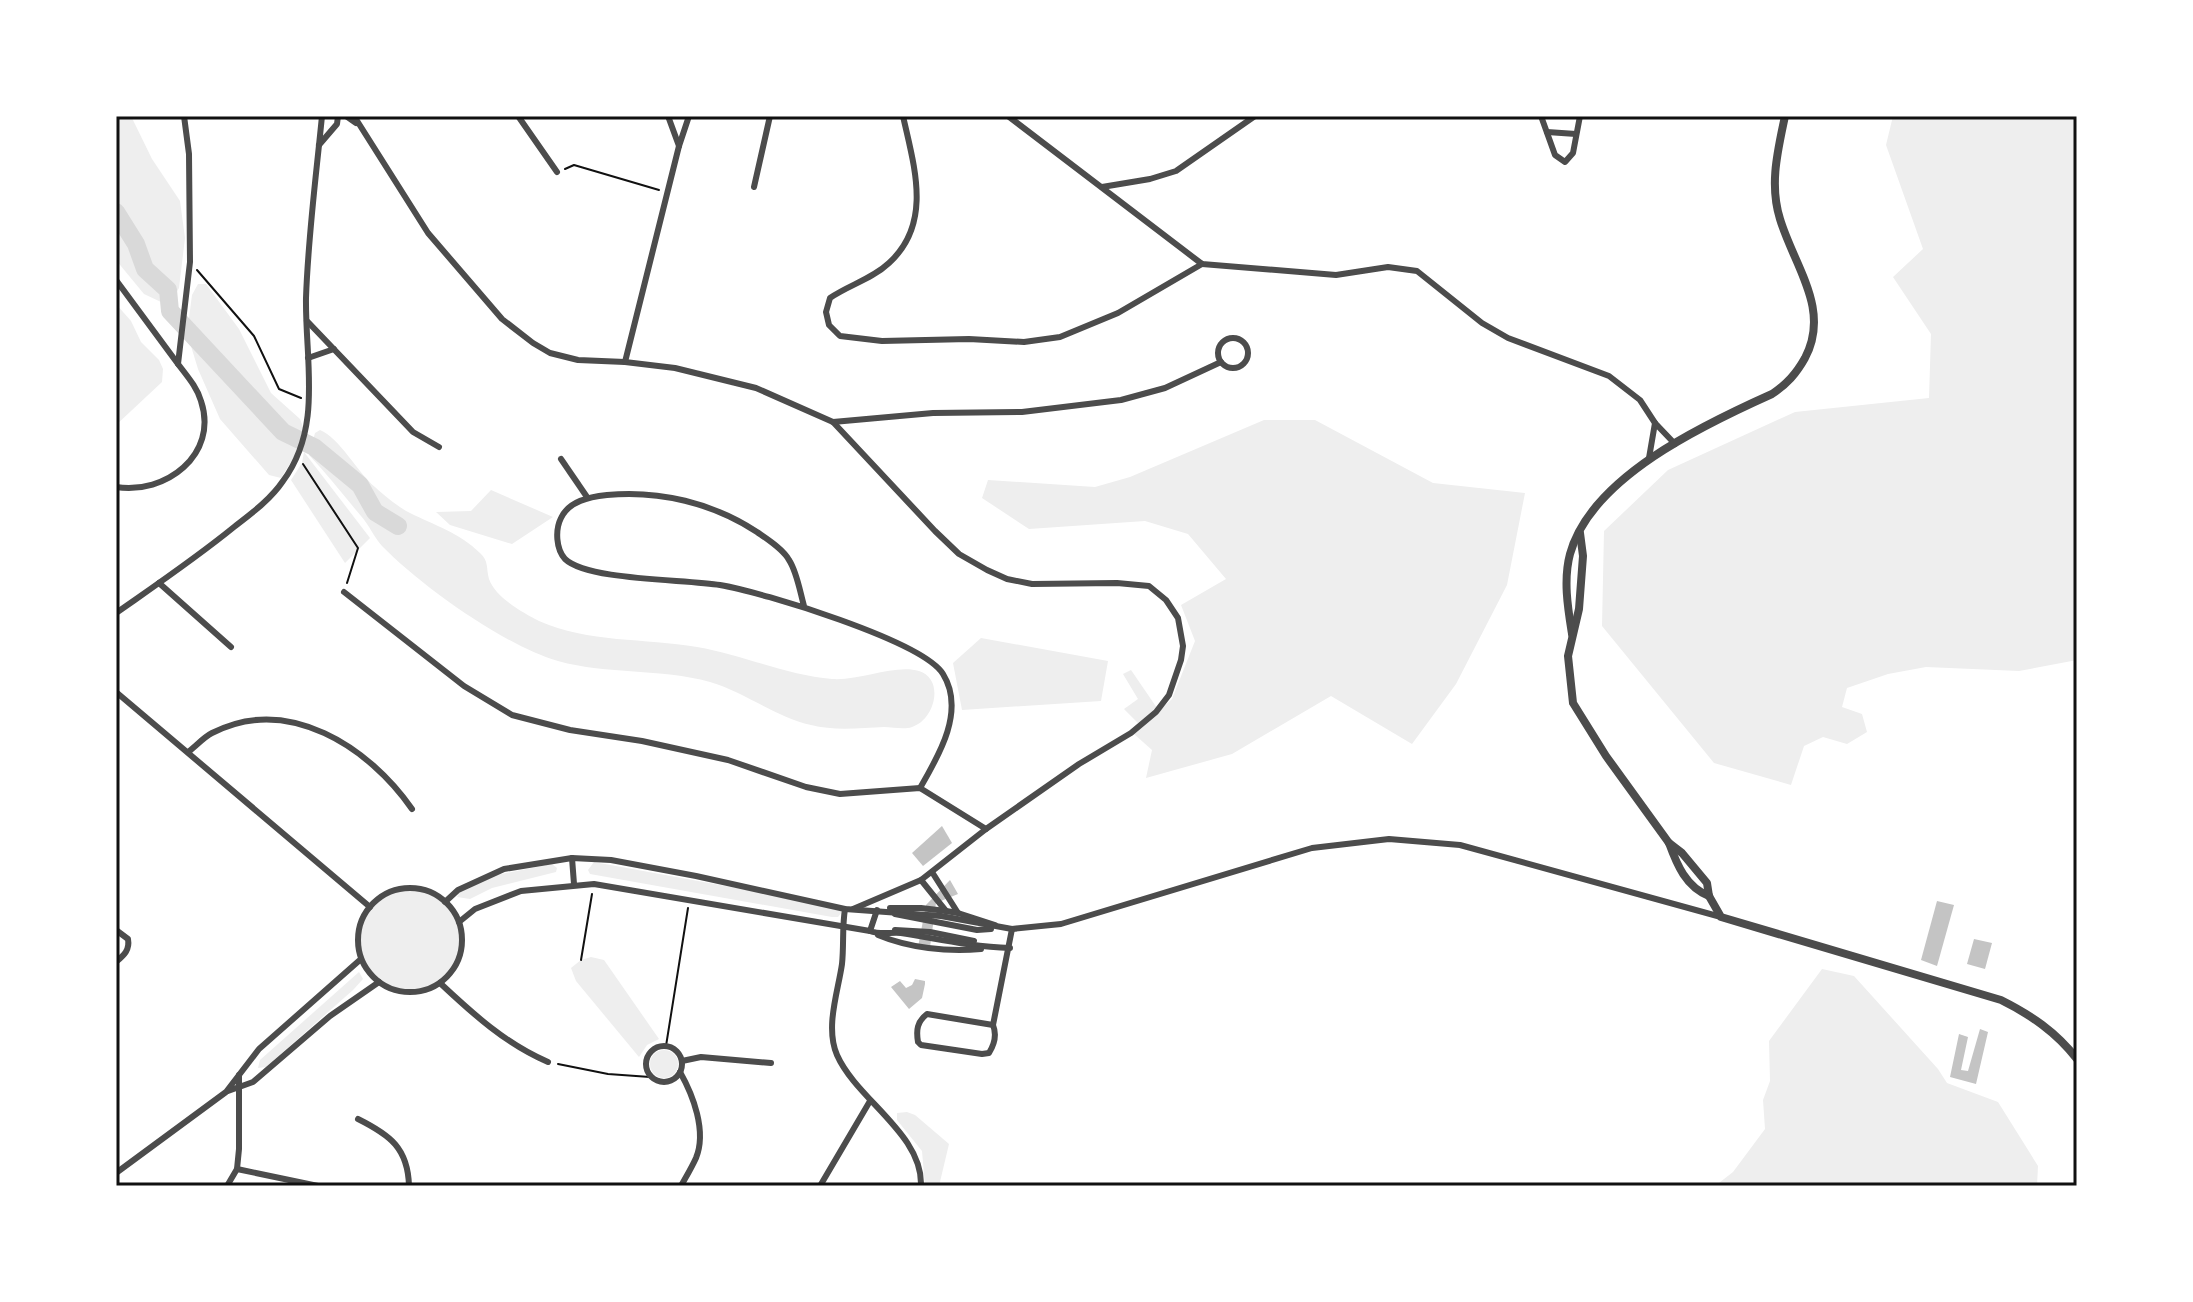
<svg xmlns="http://www.w3.org/2000/svg" width="2193" height="1302" font-family="'Playfair Display',serif">
	<style>
		.green { fill: #eee }
		.lines { fill: none; stroke-linecap: round; stroke-linejoin: round }
		.river { stroke: #d9d9d9; stroke-width: 18 }
		.building { fill: #c4c4c4 }
		.path { stroke: #111; stroke-width: 2 }
		.minor { stroke: #4c4c4c; stroke-width: 6 }
		.tertiary { stroke: #4c4c4c; stroke-width: 8 }
		.neatline { fill: none; stroke: #111; stroke-width: 3 }
	</style>
	<rect width="100%" height="100%" fill="#fff"/>
	<g class="green">
		<path d="M116,116H131L152,159L180,201L185,238L179,288L173,298L161,302L144,294L116,260Z"/>
		<path d="M1893,116H2077V660L2019,671L1926,667L1888,674L1847,688L1842,707L1862,714L1867,732L1847,744L1823,737L1804,746L1791,785L1714,763L1602,626L1604,531L1668,470L1795,412L1929,398L1931,334L1893,277L1923,249L1886,145Z"/>
		<path d="M198,284H206L239,329L271,393L300,419L303,427L294,457L281,478L269,475L220,419L198,369L187,333L192,295Z"/>
		<path d="M116,304L131,321L141,342L159,360L163,369L162,382L116,425Z"/>
		<path d="M1264,420H1315L1433,483L1525,493L1507,585L1456,684L1412,744L1331,696L1232,754L1146,778L1152,750L1134,734L1172,699L1195,641L1181,605L1226,579L1188,534L1145,521L1029,529L982,498L988,480L1095,487L1130,477Z"/>
		<path d="M320,430C339,437 358,473 375,487C385,496 398,507 410,513C434,525 460,533 480,553C489,561 486,568 489,579C495,597 523,613 539,621C588,643 645,638 697,647C743,655 786,675 832,679C860,681 895,664 919,671C945,679 935,720 912,727C904,730 893,727 884,727C861,728 833,731 811,725C775,717 745,692 710,682C660,668 608,675 558,661C505,646 421,586 382,546C374,537 369,525 361,516C344,496 327,474 309,455L315,433Z"/>
		<path d="M304,452L370,538L345,563L291,480L302,463Z"/>
		<path d="M491,490L553,517L512,544L450,525L436,512L471,511Z"/>
		<path d="M981,638L1108,661L1101,701L962,710L953,663Z"/>
		<path d="M1131,670L1157,708L1138,723L1124,709L1138,699L1123,674Z"/>
		<path d="M594,862L835,906L842,912L838,917H832L590,874L588,870Z"/>
		<path d="M552,864L557,868L556,872L492,888L470,899L457,897L460,891L496,875Z"/>
		<path d="M408,889L429,892L445,902L447,900C453,911 460,922 461,934C472,1016 335,1005 361,924C368,903 387,892 408,889Z"/>
		<path d="M591,957L604,960L659,1039L647,1045L639,1057L576,981L571,968L581,960Z"/>
		<path d="M1822,969L1854,976L1938,1069L1947,1083L1998,1102L2038,1166L2037,1186H1715L1733,1172L1765,1129L1763,1100L1770,1081L1769,1041Z"/>
		<path d="M359,972L363,979L353,990L266,1067L258,1068L260,1060Z"/>
		<circle cx="664" cy="1064" r="14"/>
		<path d="M907,1112L915,1115L949,1144L939,1186H925L922,1151L897,1120V1113Z"/>
	</g>
	<g class="lines">
		<path class="river" d="M116,212L136,244L145,269L168,290L170,311L283,432L314,447L360,485L375,512L398,526"/>
	</g>
	<g class="building">
		<path d="M942,826L952,843L923,866L912,853Z"/>
		<path d="M950,880L958,894L936,903L930,947H918L926,905Z"/>
		<path d="M1937,901L1954,905L1937,966L1921,960Z"/>
		<path d="M1974,939L1992,943L1985,969L1967,964Z"/>
		<path d="M915,979L925,981V984L922,998L909,1009L891,987L900,981L906,988L912,985Z"/>
		<path d="M1980,1029L1988,1032L1976,1084L1950,1077L1959,1034L1968,1037L1961,1070L1968,1071Z"/>
	</g>
	<g class="lines">
		<g class="path">
			<path d="M565,169L574,165L659,190"/>
			<path d="M197,270L254,336L279,389L301,398"/>
			<path d="M303,464L358,548L347,583"/>
			<path d="M581,960L592,894"/>
			<path d="M666,1046L688,908"/>
			<path d="M558,1064L608,1074L650,1077"/>
		</g>
		<g class="minor">
			<path d="M346,116L356,123"/>
			<path d="M354,116L428,233L502,319L533,343L550,353L578,360L625,362L675,368L756,388L833,422L935,531L959,554L987,570L1007,579L1032,584L1117,583L1149,586L1166,600L1178,618L1183,646L1181,660L1169,695L1156,712L1131,733L1079,764L986,829L921,880L853,909"/>
			<path d="M518,116L557,172"/>
			<path d="M668,116L679,146"/>
			<path d="M903,116C914,166 933,223 889,263C872,279 849,285 830,298L826,312L829,325L840,336L882,341L969,339L1024,342L1060,337L1118,313L1202,264"/>
			<path d="M1008,116L1202,264L1336,275L1388,267L1417,271L1482,323L1508,338L1609,376L1640,400L1655,423L1649,458"/>
			<path d="M1541,116L1555,155L1565,162L1573,153L1580,116"/>
			<path d="M1547,132L1576,134"/>
			<path d="M319,145L337,124L338,116"/>
			<path d="M754,187L770,116"/>
			<path d="M1102,187L1150,179L1176,171L1255,116"/>
			<path d="M116,280L178,364"/>
			<path d="M307,321L413,432L439,447"/>
			<circle cx="1233" cy="353" r="15"/>
			<path d="M308,358L334,349"/>
			<path d="M625,362L679,146L689,116"/>
			<path d="M833,422L933,413L1022,412L1121,400L1165,388L1221,362"/>
			<path d="M1655,423L1675,444"/>
			<path d="M561,459L587,497"/>
			<path d="M116,487C165,495 219,455 201,401C197,387 187,376 178,364L190,262L189,154L184,116"/>
			<path d="M159,583L231,647"/>
			<path d="M344,592L464,686L512,715L570,730L642,741L728,760L806,787L840,794L920,788L986,829"/>
			<path d="M804,606C800,592 797,572 789,560C783,549 767,539 757,532C713,503 659,490 607,495C589,497 569,501 561,518C555,530 556,549 565,559C588,581 687,579 720,585C762,592 923,641 943,674C966,711 938,757 920,788"/>
			<path d="M116,613C156,585 196,558 234,527C252,513 270,500 283,481C323,427 305,361 306,298C308,237 316,177 322,116"/>
			<path d="M116,692L370,907"/>
			<path d="M188,752C196,746 204,737 212,733C288,694 369,747 412,809"/>
			<path d="M572,858L574,884"/>
			<path d="M932,872L958,913L995,925"/>
			<path d="M921,880L946,911L958,913"/>
			<circle cx="410" cy="940" r="52"/>
			<path d="M445,902L458,890L504,869L572,858L611,860L696,876L845,909L941,916L1012,929L1061,924L1312,848L1389,839L1460,845L1721,917"/>
			<path d="M890,908H921L946,911"/>
			<path d="M845,909C842,927 844,945 842,964C838,992 825,1027 837,1055C857,1100 923,1134 921,1186"/>
			<path d="M877,910L870,931C880,935 891,932 901,933C938,939 973,947 1010,948"/>
			<path d="M895,914L977,930L991,929"/>
			<path d="M459,922L475,909L521,891L594,884L870,931"/>
			<path d="M116,930L128,939C130,950 124,955 116,962"/>
			<path d="M895,930L930,932L974,941"/>
			<path d="M878,935C909,948 947,952 981,949"/>
			<path d="M440,983C473,1014 506,1044 548,1062"/>
			<path d="M927,1014L993,1025C997,1035 994,1045 989,1053L982,1054L921,1045L918,1042C916,1030 917,1022 927,1014Z"/>
			<path d="M993,1025L1012,929"/>
			<circle cx="664" cy="1064" r="18"/>
			<path d="M682,1061L701,1057L771,1063"/>
			<path d="M680,1072C693,1095 707,1131 696,1158C692,1167 686,1177 681,1186"/>
			<path d="M228,1091L253,1082L330,1016L379,982"/>
			<path d="M358,1119C390,1135 408,1148 409,1186"/>
			<path d="M237,1169L318,1186"/>
			<path d="M116,1173L226,1092L259,1049L361,959"/>
			<path d="M227,1186L237,1169L239,1149V1075"/>
			<path d="M820,1186L870,1101"/>
		</g>
		<g class="tertiary">
			<path d="M1580,533L1583,556L1579,609L1568,656L1573,703L1606,756L1669,843C1677,865 1686,887 1709,896"/>
			<path d="M1572,634C1568,609 1563,580 1570,554C1591,477 1705,424 1772,394C1787,384 1796,374 1805,358C1831,309 1794,266 1780,219C1769,184 1778,150 1785,116"/>
			<path d="M1669,843L1682,853L1707,883L1709,896L1721,917L2001,1000C2031,1015 2056,1032 2077,1059"/>
		</g>
	</g>
	<rect width="2193" height="1302" fill="none" stroke="#ffffff" stroke-width="236"/>
	<rect x="118" y="118" width="1957" height="1066" class="neatline"/>
</svg>
